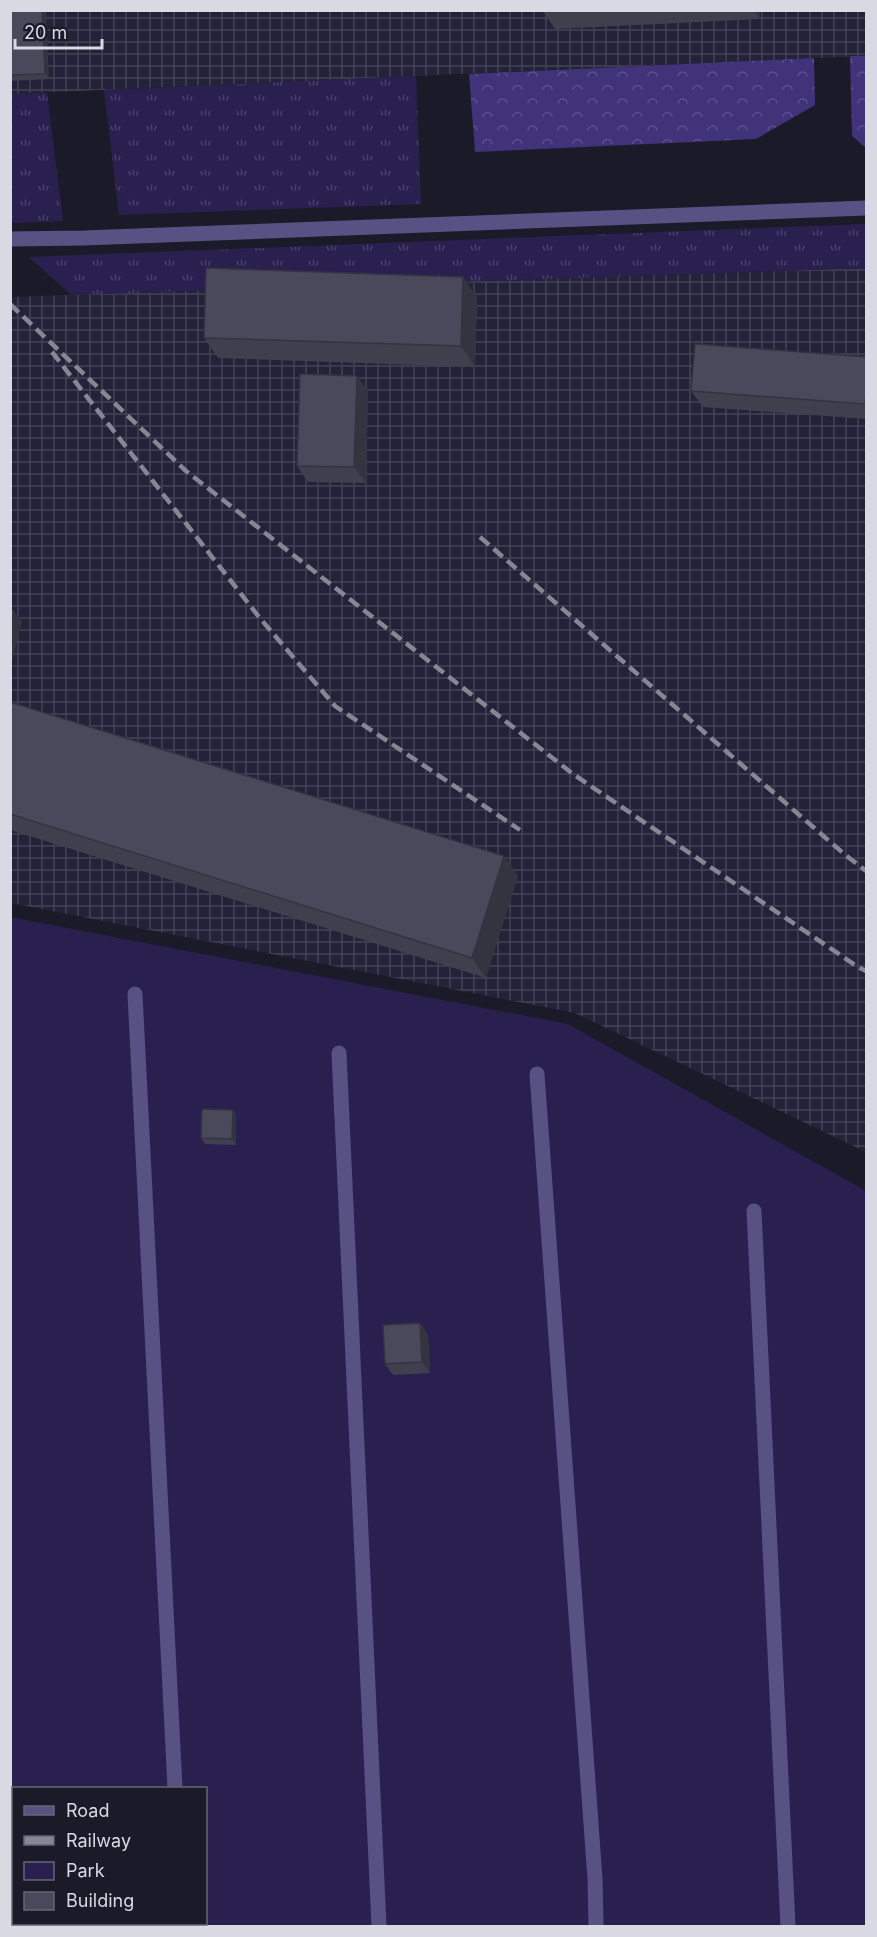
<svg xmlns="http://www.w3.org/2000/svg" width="877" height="1937" font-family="Inter,sans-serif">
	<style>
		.industrial { fill: url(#industrial-grid) }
		.grass { fill: url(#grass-tufts) }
		.forest { fill: url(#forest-crowns) }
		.green { fill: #292050; fill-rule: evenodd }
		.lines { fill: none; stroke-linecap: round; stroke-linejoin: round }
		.minor { stroke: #575283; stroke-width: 15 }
		.rail { stroke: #878693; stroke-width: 4.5; stroke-dasharray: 12 6; stroke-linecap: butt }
		.wall { fill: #403f4e }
		.shaded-wall { fill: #343340 }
		.building { fill: #4a495b; stroke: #343340; stroke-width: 1.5 }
	</style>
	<defs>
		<pattern id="industrial-grid" width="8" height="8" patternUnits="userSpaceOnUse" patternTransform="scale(1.5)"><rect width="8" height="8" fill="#242238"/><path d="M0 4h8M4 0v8" fill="none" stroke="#434255"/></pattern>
		<pattern id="grass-tufts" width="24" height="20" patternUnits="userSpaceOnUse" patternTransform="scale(1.5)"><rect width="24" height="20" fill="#292050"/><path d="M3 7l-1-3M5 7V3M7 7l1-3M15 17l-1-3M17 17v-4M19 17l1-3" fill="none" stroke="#474069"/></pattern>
		<pattern id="forest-crowns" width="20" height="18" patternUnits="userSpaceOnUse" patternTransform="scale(1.5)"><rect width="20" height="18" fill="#40337a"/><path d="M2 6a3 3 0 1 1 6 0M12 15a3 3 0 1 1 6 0" fill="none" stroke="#5b508d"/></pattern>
	</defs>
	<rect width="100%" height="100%" fill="#1b1a29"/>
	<g class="industrial">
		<path d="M10,11H866V56L11,94Z"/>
		<path d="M866,268V1152L575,1013L11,903L10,297Z"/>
	</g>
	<g class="grass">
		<path d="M416,76L421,204L119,215L104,90Z"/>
		<path d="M47,93L63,221L14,223L10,219L11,94Z"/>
		<path d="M866,224V268L71,295L29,257Z"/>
	</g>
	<g class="forest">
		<path d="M850,56H866V148L852,136Z"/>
		<path d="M814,58L815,105L756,139L475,152L469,74Z"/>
	</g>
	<path class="green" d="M10,917L568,1024L866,1191V1926H11ZM14,1788H206V1924H14Z"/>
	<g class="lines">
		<g class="minor">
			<path d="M10,239L84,238L866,208"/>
			<path d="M135,994L175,1788"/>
			<path d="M339,1053L379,1926"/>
			<path d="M537,1074L595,1879L596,1926"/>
			<path d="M754,1211L788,1926"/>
			<path d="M10,1873L14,1875"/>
			<path d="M74,1924L78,1926"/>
			<path d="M182,1924V1926"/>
		</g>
		<g class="rail">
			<path d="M10,304L186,471L573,774L858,967L866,971"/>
			<path d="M52,352L259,617L335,706L520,830"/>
			<path d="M480,537L843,853L866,871"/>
		</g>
	</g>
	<g class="wall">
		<path d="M10,10L49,79L10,81Z"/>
		<path d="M542,10H760V19L555,29Z"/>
		<path d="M477,297L475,367L218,358L204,338Z"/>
		<path d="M867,357V419L703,407L691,391Z"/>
		<path d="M368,391L366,483L308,482L297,466Z"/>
		<path d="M10,702L518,876L486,978L10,830Z"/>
		<path d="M233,1110L236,1116V1145L205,1144L201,1138Z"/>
		<path d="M420,1323L428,1335L430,1373L393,1375L385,1364Z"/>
	</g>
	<g class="shaded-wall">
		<path d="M42,10H46L49,79L45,74Z"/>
		<path d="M754,10H760V19Z"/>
		<path d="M463,277L477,297L475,367L461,346Z"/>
		<path d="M357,376L368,391L366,483L354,467Z"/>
		<path d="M14,611L22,622L12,661L10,659V626Z"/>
		<path d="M504,856L518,876L486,978L472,958Z"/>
		<path d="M233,1110L236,1116V1145L232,1139Z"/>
		<path d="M420,1323L428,1335L430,1373L422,1362Z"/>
	</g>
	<g class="building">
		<path d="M10,10H42L45,74L10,75Z"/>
		<path d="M206,268L463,277L461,346L204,338Z"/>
		<path d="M695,344L867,357V382L865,404L691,391Z"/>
		<path d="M300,374L357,376L354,467L297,466Z"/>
		<path d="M10,610L14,611L10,626Z"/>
		<path d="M10,702L504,856L472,958L10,814Z"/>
		<path d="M202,1109L233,1110L232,1139L201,1138Z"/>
		<path d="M420,1323L422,1362L385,1364L383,1325Z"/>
	</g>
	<rect width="877" height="1937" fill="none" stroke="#d9d9e4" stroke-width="24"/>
	<rect x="12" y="1787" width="195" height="138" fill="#1b1a29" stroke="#676674" stroke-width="1.5"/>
	<rect x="24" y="1806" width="30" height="9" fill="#575283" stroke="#676674" stroke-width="1.5"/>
	<text x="66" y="1817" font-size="18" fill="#d9d9e4">Road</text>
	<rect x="24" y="1836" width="30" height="9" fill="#878693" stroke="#676674" stroke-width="1.5"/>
	<text x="66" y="1847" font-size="18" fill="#d9d9e4">Railway</text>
	<rect x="24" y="1862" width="30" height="18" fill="#292050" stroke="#676674" stroke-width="1.5"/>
	<text x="66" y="1877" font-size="18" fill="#d9d9e4">Park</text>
	<rect x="24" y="1892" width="30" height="18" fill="#4a495b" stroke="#676674" stroke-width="1.5"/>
	<text x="66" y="1907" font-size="18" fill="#d9d9e4">Building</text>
	<path d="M15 39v9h87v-9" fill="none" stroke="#d9d9e4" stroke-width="3"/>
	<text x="24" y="39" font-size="18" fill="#d9d9e4" stroke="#1b1a29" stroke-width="4.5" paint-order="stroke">20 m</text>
</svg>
